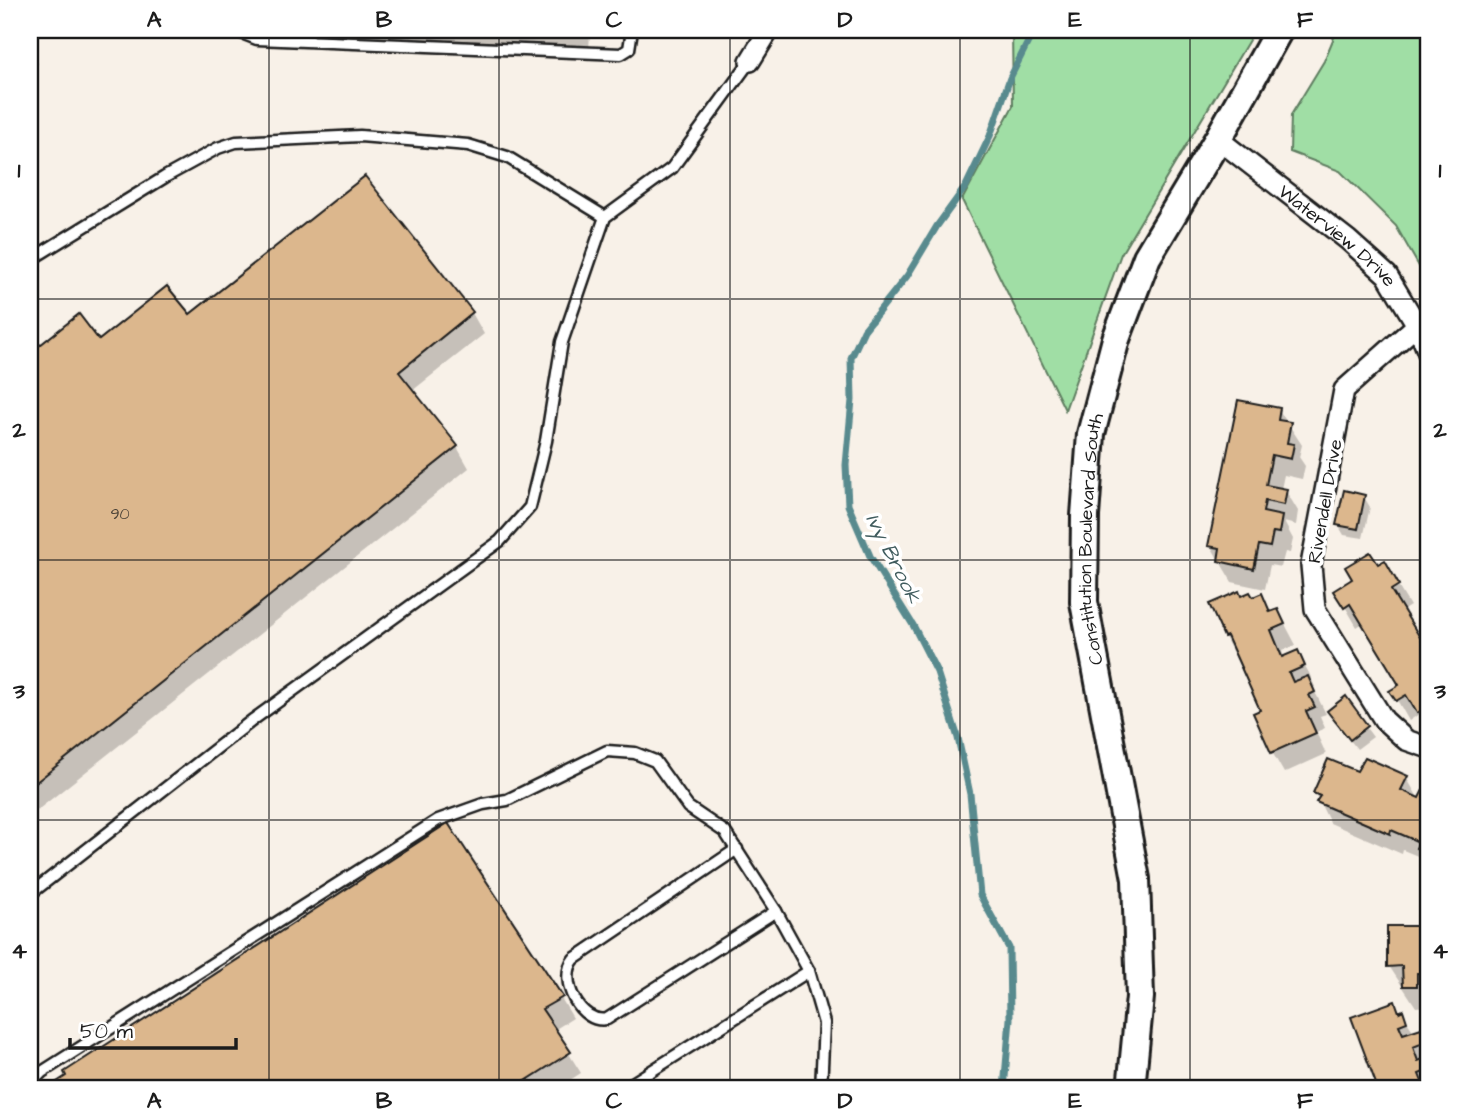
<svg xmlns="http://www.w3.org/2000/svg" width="1459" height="1119" font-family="'Architects Daughter',sans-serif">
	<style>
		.green { fill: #a0dea5; stroke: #5e7d60; stroke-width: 2 }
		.shadow { fill: #0003 }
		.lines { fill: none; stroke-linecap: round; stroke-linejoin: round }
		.stream { stroke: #598a8e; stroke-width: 7 }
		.building { fill: #dcb78d; stroke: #1c1c1c; stroke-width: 2 }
		.service-casing { stroke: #1c1c1c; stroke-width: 15 }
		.minor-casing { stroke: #1c1c1c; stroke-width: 24 }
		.secondary-casing { stroke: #1c1c1c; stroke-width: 32 }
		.service { stroke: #fff; stroke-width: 10 }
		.minor { stroke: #fff; stroke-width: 19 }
		.secondary { stroke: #fff; stroke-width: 26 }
		.grid { fill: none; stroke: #1c1c1c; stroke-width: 2; stroke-opacity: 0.55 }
		.labels { text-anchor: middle; stroke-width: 7; stroke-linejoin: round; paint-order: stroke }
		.number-label { font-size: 16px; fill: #4c4338 }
		.street-label { font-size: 19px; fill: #1c1c1c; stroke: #fff }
		.water-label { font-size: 21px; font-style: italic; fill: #405c5e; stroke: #fff }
		.neatline { fill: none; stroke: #1c1c1c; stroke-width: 2.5 }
		.grid-label { font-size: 23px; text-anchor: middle; font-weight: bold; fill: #1c1c1c }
	</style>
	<rect width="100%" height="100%" fill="#f8f1e8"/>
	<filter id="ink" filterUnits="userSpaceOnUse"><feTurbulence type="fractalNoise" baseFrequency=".0143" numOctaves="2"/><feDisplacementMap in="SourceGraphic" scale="14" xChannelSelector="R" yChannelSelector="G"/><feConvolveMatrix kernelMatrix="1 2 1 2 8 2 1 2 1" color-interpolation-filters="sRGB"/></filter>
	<g filter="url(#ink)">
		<g class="green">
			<path d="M1012,30H1255L1121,254L1065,410L962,200L1013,106Z"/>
			<path d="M1337,30H1429V284L1396,226L1340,171L1290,152L1291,115L1324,61Z"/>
		</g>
		<g class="shadow">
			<path d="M31,30H50L48,35Z"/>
			<path d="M339,30H590L589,52L349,47Z"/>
			<path d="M30,52L38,63L31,80L30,79Z"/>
			<path d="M364,178L472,313L484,334L412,391L457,447L469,468L30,816V355L79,316L99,342L189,317Z"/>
			<path d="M1279,410L1302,445L1299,457L1305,466L1302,479L1284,475L1281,489L1286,491L1298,511L1296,525L1284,522L1293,539L1290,553L1285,552L1281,567L1270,565L1265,589L1232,582L1210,545Z"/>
			<path d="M1364,497L1370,507L1363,538L1344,535L1338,525Z"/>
			<path d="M1384,563L1410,606L1402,611L1429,655V731L1419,714L1409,721L1392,691L1401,685L1363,623L1357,627L1336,591Z"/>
			<path d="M1261,596L1272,613L1278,611L1296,645L1282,651L1284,658L1297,652L1309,673L1315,687L1313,688L1326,714L1320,716L1325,728L1316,732L1326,754L1284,773L1272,752L1262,711L1225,637L1241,598L1252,599Z"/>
			<path d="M1345,699L1373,737L1357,749L1335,721Z"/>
			<path d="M1358,774L1406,777L1420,801L1426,786L1429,787V867L1425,859L1403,850L1402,854L1330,823L1315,793Z"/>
			<path d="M1429,927L1428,1006L1416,1007L1389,966V928Z"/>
			<path d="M561,998L573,1018L554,1030L581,1073L556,1089H49L68,1076Z"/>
			<path d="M1394,1003L1414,1032L1420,1030L1429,1046V1089H1379L1353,1018Z"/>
		</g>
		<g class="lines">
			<path class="stream" d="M1004,1089L1010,1019L1009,948L980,895L970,794L958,738L937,672L913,625L870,556L848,505L846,465L852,400L851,358L864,330L907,276L937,226L966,186L990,136L1010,78L1034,30"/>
		</g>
		<g class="building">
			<path d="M365,176L473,312L399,372L458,446L30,787V353L79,314L99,340L167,286L190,314Z"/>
			<path d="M1238,400L1280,408L1278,420L1291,422L1287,443L1294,444L1291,459L1272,455L1266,485L1287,489L1284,505L1265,501L1263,512L1282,516L1279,533L1273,532L1270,547L1259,545L1254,569L1218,561L1220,548L1208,546Z"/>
			<path d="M1344,490L1365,495L1358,529L1336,525Z"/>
			<path d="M1370,552L1378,564L1385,560L1399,585L1391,590L1429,652V706L1417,713L1406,695L1396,701L1389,691L1399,685L1350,604L1344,608L1333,591L1352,579L1345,567Z"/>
			<path d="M1239,591L1241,596L1250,592L1253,597L1262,593L1270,612L1278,609L1285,624L1271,630L1282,657L1298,650L1305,666L1289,673L1293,682L1308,676L1315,692L1309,695L1315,707L1306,711L1316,733L1271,753L1253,713L1260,710L1227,636L1224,637L1209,604Z"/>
			<path d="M1346,696L1368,726L1350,740L1327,711Z"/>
			<path d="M1365,757L1408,776L1401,790L1419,798L1426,784L1429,785V854L1416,848L1419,842L1391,830L1390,834L1316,802L1320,796L1313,793L1328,759L1357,771Z"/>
			<path d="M448,823L563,997L542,1009L571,1052L513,1089H46L66,1076L64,1072Z"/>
			<path d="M1387,926H1429V973H1417V986H1403L1402,966L1387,967Z"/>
			<path d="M1395,1001L1399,1012L1403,1010L1407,1022L1399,1025L1403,1034L1421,1028L1426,1042L1413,1047L1418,1061L1429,1057V1070L1419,1074L1425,1089H1378L1351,1017Z"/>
		</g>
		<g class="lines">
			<defs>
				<g id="service">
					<path d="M234,30L257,39L621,54L629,49L632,30"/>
					<path d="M30,260L165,177L218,148L236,142L360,136L468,145L507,157L605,217"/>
					<path d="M737,849L574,959C557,980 581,1025 607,1019L776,911"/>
					<path d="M30,894L254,719L500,541L530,507L546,441L562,342L605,217L672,168L750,61"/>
					<path d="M30,1084L42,1072L438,820L483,804L507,800L607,751L635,753L655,761L688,807L725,832L776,911L809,971L824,1023L821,1089"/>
					<path d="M623,1089L809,971"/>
				</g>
				<g id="minor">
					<path d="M750,61L769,30"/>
					<path id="s1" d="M1218,139L1348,240L1387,275L1417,325L1429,355"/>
					<path d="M1417,325L1344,390L1311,565L1315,609L1384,720L1406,740L1429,748"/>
				</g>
				<g id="secondary">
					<path id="s2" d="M1131,1089L1140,997L1136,879L1084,602L1085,516L1091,434L1116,339L1147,257L1218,139L1279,30"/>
				</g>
			</defs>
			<use href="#service" class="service-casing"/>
			<use href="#minor" class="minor-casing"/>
			<use href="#secondary" class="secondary-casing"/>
			<use href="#service" class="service"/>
			<use href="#minor" class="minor"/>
			<use href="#secondary" class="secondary"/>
		</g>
	</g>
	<path class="grid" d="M269,30V1089M499,30V1089M730,30V1089M960,30V1089M1190,30V1089M30,299H1429M30,560H1429M30,820H1429"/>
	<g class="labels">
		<g class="number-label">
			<text x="120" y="519">90</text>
		</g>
		<g class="street-label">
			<text dy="7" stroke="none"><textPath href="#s1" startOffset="154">Waterview Drive</textPath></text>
			<text transform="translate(1324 501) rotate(-80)" y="7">Rivendell Drive</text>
			<text dy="7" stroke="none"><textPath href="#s2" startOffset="555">Constitution Boulevard South</textPath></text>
		</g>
		<g class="water-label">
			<text transform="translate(894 558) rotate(63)" y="7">Ivy Brook</text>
		</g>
	</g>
	<rect width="1459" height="1119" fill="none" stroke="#fff" stroke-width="77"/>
	<path d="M70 1038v10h166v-10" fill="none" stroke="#1c1c1c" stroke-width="3.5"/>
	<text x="80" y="1038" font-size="21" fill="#1c1c1c" stroke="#ffffff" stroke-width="5" paint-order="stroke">50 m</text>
	<rect x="38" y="38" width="1382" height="1042" class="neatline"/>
	<g class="grid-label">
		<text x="154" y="27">A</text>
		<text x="384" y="27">B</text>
		<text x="614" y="27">C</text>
		<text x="845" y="27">D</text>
		<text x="1075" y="27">E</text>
		<text x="1305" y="27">F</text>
		<text x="19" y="177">1</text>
		<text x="1440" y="177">1</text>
		<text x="19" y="437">2</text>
		<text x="1440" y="437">2</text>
		<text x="19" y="698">3</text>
		<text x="1440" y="698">3</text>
		<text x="19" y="958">4</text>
		<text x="1440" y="958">4</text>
		<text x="154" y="1108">A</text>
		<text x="384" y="1108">B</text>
		<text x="614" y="1108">C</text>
		<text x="845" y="1108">D</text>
		<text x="1075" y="1108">E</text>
		<text x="1305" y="1108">F</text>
	</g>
</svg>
